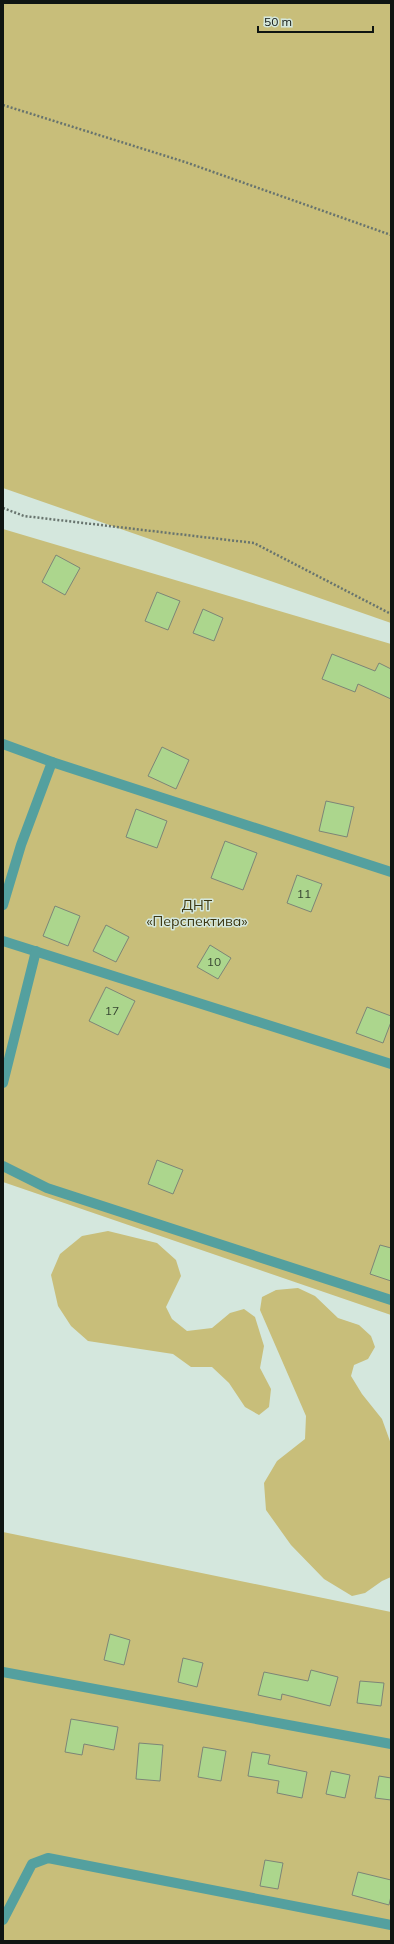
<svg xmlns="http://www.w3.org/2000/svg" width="394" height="1944" font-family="Mulish,sans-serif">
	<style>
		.green { fill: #c8be7a }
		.building { fill: #acd68d; stroke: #7d8577 }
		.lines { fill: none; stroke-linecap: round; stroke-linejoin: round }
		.path { stroke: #68746e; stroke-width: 2.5; stroke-dasharray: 2 2; stroke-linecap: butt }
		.minor { stroke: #54a09f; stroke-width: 10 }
		.labels { text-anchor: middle; stroke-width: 3; stroke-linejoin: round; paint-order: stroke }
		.number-label { font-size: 12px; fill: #364531 }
		.park-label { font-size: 14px; fill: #3b3611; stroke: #d4e7dd }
	</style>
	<rect width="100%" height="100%" fill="#d4e7dd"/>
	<g class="green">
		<path d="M3,3H391V623L3,488Z"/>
		<path d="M3,529L391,644V1315L3,1182Z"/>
		<path d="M108,1231L157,1243L176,1260L181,1276L166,1307L172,1319L187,1331L212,1328L230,1313L244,1309L255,1317L264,1346L260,1368L271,1389L269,1407L259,1415L245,1407L229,1383L212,1367H191L173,1354L88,1341L71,1326L58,1306L51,1275L60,1254L82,1236Z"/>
		<path d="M298,1288L315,1296L338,1318L359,1325L371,1336L375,1347L368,1359L354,1365L351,1376L362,1394L382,1419L391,1444V1577L382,1581L365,1593L352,1596L324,1579L291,1545L266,1510L264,1483L277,1461L305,1439L306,1416L260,1310L262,1297L276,1290Z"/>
		<path d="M3,1532L391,1612V1941H3Z"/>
	</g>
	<g class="building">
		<path d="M56,555L80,568L65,595L42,582Z"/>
		<path d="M157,592L180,601L168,630L145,621Z"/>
		<path d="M203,609L223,618L214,641L193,633Z"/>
		<path d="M332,654L375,671L379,663L391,669V699L358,684L355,692L322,679Z"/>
		<path d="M162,747L189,760L176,789L148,776Z"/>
		<path d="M326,801L354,807L347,837L319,831Z"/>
		<path d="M136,809L167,821L157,848L126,837Z"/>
		<path d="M225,841L257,853L243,890L211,878Z"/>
		<path d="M297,875L322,884L311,912L287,903Z"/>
		<path d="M55,906L80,916L68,946L43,936Z"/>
		<path d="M106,925L129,937L116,962L93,951Z"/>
		<path d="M210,945L231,958L218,979L197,967Z"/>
		<path d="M106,987L135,1001L118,1035L89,1021Z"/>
		<path d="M367,1007L391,1016V1022L383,1043L356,1033Z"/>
		<path d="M157,1160L183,1170L173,1194L148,1184Z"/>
		<path d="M380,1245L391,1248V1281L370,1274Z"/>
		<path d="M110,1634L130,1640L124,1665L104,1660Z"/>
		<path d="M183,1658L203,1663L197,1687L178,1682Z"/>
		<path d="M311,1670L338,1677L330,1706L282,1694L281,1700L258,1695L264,1672L308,1681Z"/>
		<path d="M360,1681L384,1683L381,1706L357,1703Z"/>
		<path d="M71,1719L118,1727L114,1750L84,1744L82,1755L65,1752Z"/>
		<path d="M139,1743L163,1745L160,1781L136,1779Z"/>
		<path d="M203,1747L226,1751L221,1781L198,1777Z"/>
		<path d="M252,1752L270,1755L268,1764L307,1772L302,1798L277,1793L279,1781L248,1776Z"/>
		<path d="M331,1771L350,1775L345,1798L326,1794Z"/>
		<path d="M379,1776L391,1778V1800L375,1798Z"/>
		<path d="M265,1860L283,1863L278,1889L260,1886Z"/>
		<path d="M358,1872L391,1880V1896L389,1905L352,1895Z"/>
	</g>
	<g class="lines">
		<g class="path">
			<path d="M3,105L185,162L391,235"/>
			<path d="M3,508L24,516L254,543L391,614"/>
		</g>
		<g class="minor">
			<path d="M3,744L52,762L391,872"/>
			<path d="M3,905L21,845L52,762"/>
			<path d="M3,941L391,1064"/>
			<path d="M3,1083L36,951"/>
			<path d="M3,1166L47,1188L391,1300"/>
			<path d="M3,1672L391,1744"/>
			<path d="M3,1920L32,1864L48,1858L391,1925"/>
		</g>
	</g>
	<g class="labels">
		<g class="number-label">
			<text x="304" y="898">11</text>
			<text x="214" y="966">10</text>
			<text x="112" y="1015">17</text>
		</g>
		<g class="park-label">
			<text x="197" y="910">ДНТ<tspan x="197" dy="16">«Перспектива»</tspan></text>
		</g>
	</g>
	<rect width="394" height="1944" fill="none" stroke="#0f1512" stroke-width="8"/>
	<path d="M258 26v6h115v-6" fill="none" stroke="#0f1512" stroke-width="2"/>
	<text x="264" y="26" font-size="12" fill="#0f1512" stroke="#d4e7dd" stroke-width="3" paint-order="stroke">50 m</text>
</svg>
